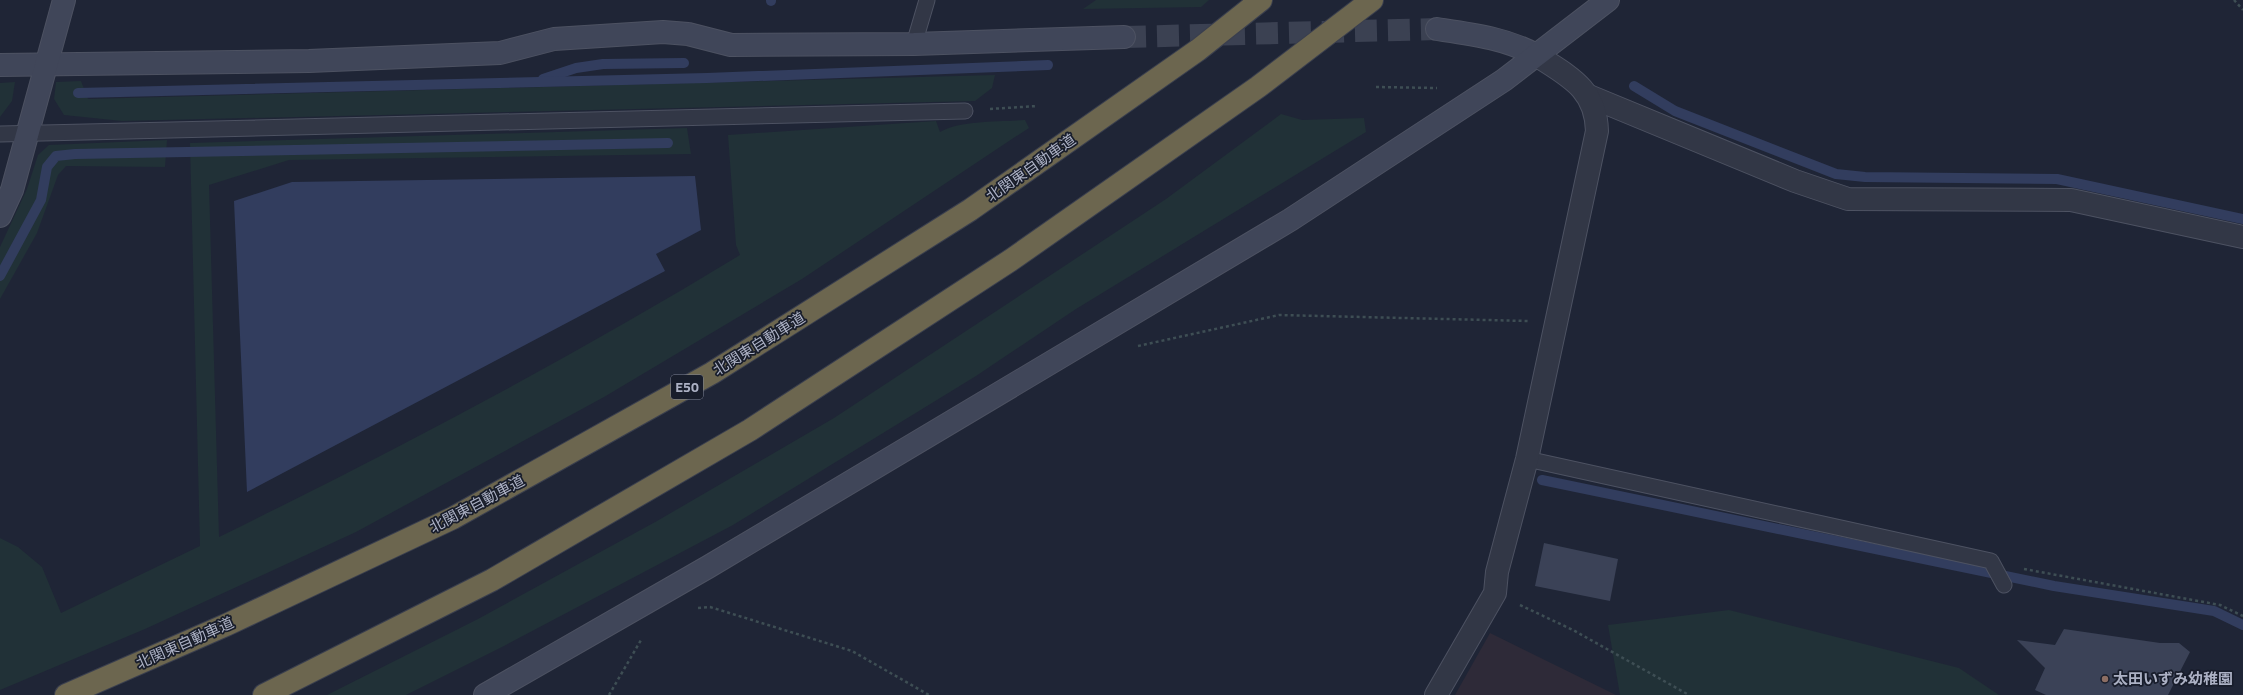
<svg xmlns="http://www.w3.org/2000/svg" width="2243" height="695" font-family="'Titillium Web','Noto Sans JP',sans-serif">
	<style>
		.medical { fill: #2e2a38 }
		.green { fill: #213137 }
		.water { fill: #323d5e }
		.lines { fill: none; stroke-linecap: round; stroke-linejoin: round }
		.stream { stroke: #323d5e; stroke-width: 10 }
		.building { fill: #3b4257 }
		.secondary-tunnel { stroke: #3b4152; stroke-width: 22; stroke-dasharray: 22 11; stroke-linecap: butt }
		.lane-casing { stroke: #4d5262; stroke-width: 17 }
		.street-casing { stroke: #4d5262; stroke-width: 24 }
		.secondary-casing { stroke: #4d5262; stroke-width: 24 }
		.highway-casing { stroke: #3a3f4e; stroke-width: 24 }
		.path { stroke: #3e4e54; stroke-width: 2.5; stroke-dasharray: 3 3; stroke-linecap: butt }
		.lane { stroke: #323746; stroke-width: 15 }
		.street { stroke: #323746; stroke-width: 22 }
		.secondary { stroke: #404659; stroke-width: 22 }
		.highway { stroke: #6c664f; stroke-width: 22 }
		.education-dot { fill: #8d6e63; stroke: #181d2b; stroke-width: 1.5 }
		.labels { text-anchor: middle; stroke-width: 3.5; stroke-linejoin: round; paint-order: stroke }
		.shield { fill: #181d2b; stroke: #808596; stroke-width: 1 }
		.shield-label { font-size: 14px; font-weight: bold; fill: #acb1c4 }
		.street-label { font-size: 15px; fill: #acb1c4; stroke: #181d2b }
		.poi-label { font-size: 15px; font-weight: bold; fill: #acb1c4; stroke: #181d2b; text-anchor: start }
	</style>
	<rect width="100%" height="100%" fill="#1f2536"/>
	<path class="medical" d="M1490,633L1616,695H1455Z"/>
	<g class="green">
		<path d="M1096,0H1209L1201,7L1083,9Z"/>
		<path d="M995,75L992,88L975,101L122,121L64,115L54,99L56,82L81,81L88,99Z"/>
		<path d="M15,82L12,101L0,117V83Z"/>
		<path d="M1281,114L1302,120L1364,118L1366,132L1076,309L976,376L733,525L502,647L406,695H327L478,619L657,521L834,418L1166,199Z"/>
		<path d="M1025,120L1029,128L1012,139L802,279L604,397L356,532L145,629L0,690V538L18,547L42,567L61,613L200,546L190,143L687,128L691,154L289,160L209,185L219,537C396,450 571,358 740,255L736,245L728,135L936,121L940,132C960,120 1000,122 1025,120Z"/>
		<path d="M167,140L165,167L66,166L58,175L37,233L0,299V247L27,189L38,155L49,145Z"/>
		<path d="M1729,610L1959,668L1999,695H1620L1608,625Z"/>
	</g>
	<path class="water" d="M695,176L701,230L656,254L665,271L247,492L234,201L292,182Z"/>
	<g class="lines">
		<g class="stream">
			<path d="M771,1V0"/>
			<path d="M543,79L576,68L603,64L684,63"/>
			<path d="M1634,86L1675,111L1836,174L1865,177L2057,179L2243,219"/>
			<path d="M78,93L707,78L1048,65"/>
			<path d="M0,276L41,200L47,167L56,156L75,154L668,143"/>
			<path d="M1542,480L2054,586L2214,611L2243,625"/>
		</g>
	</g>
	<g class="building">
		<path d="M1544,543L1618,559L1610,601L1535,586Z"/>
		<path d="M2064,629L2160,643H2179L2190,652L2168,695H2046L2035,690L2045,668L2017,640L2055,645Z"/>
	</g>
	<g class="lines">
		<path class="secondary-tunnel" d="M1124,37L1437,29"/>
		<defs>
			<g id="lane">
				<path d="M914,44L927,0"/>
				<path d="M0,134L965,111"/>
				<path d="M1527,459L1991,561L2004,585"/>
			</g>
			<g id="street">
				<path d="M1589,96L1795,181L1848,199L2071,200L2243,237"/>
				<path d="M1436,695L1495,593L1497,572L1527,459L1597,131C1596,88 1568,76 1536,55"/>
			</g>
			<g id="secondary">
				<path d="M1437,29C1471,34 1505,38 1536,55"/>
				<path d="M0,65L309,61L500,53L554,39L663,32L688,34L731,45L914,44L1124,37"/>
				<path d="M0,216L12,190L64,0"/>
				<path d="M485,695L708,567L1290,220L1504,80L1608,0"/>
			</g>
			<g id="highway">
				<path d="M66,695L226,625L453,518L712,373L970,210L1198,50L1261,0"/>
				<path d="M264,695L492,580L750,430L1011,260L1258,87L1372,0"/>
			</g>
		</defs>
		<use href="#lane" class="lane-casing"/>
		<use href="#street" class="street-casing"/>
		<use href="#secondary" class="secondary-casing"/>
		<use href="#highway" class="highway-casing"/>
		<g class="path">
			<path d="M2234,0L2243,10"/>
			<path d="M1376,87L1437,88"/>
			<path d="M990,109L1037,106"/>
			<path d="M1138,346L1279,315L1528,321"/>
			<path d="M2024,569L2220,605L2243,616"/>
			<path d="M1520,605L1573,630L1689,695"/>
			<path d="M698,608L710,607L852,651L929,695"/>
			<path d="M609,695L641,640"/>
		</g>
		<use href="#lane" class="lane"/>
		<use href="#street" class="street"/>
		<use href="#secondary" class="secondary"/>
		<use href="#highway" class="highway"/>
	</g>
	<circle class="education-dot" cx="2105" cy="679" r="4"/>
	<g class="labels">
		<rect class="shield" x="671" y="375" width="32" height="24" rx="3"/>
		<g class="shield-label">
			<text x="687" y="392">E50</text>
		</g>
		<g class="street-label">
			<text transform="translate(1031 168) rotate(-35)" y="5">北関東自動車道</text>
			<text transform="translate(759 344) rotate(-32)" y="5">北関東自動車道</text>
			<text transform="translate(477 504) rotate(-28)" y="5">北関東自動車道</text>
			<text transform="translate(185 643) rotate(-24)" y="5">北関東自動車道</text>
		</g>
		<g class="poi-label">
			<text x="2113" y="684">太田いずみ幼稚園</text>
		</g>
	</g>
</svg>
